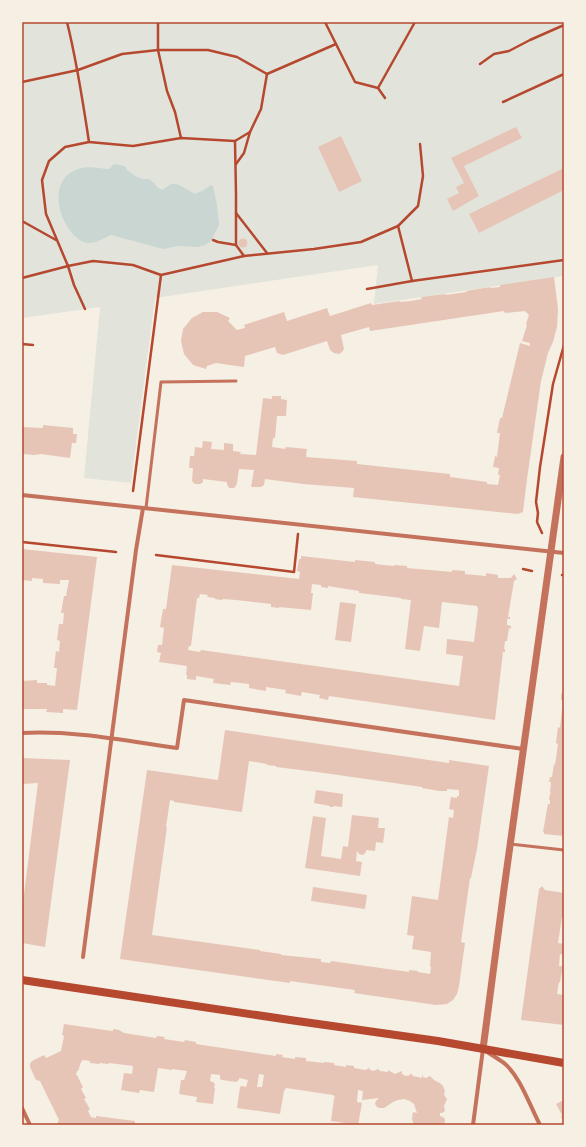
<svg xmlns="http://www.w3.org/2000/svg" width="586" height="1147" font-family="Roboto,sans-serif">
	<style>
		.green { fill: #e2e4dc }
		.water { fill: #c9d6d2 }
		.building { fill: #e6c5b7; fill-rule: evenodd }
		.lines { fill: none; stroke-linecap: round; stroke-linejoin: round }
		.path { stroke: #b5482f; stroke-width: 2.5 }
		.service { stroke: #c5725c; stroke-width: 3 }
		.minor { stroke: #c5725c; stroke-width: 4 }
		.tertiary { stroke: #c5725c; stroke-width: 7 }
		.secondary { stroke: #b5482f; stroke-width: 8 }
		.neatline { fill: none; stroke: #b5482f; stroke-width: 1.5 }
	</style>
	<rect width="100%" height="100%" fill="#f6efe4"/>
	<path class="green" d="M22,22H564V276L374,304L378,265L155,298L131,483L84,478L100,307L22,318Z"/>
	<path class="water" d="M114,164L125,166L127,170L135,176L143,179H149L154,183L157,187L162,190C166,188 168,186 171,184C177,182 190,191 195,194L204,190L211,185L213,186L217,205L219,225L211,241L205,245L198,247L178,246L163,249L111,235C103,238 96,244 88,243C83,243 78,239 75,236C56,217 48,177 81,168C90,166 101,169 109,169Z"/>
	<g class="building">
		<path d="M516,127L522,138L464,166L479,196L453,211L447,199L459,193L456,187L464,183L451,158Z"/>
		<path d="M341,136L362,181L339,192L318,147Z"/>
		<path d="M564,168V190L479,233L469,214Z"/>
		<circle cx="243" cy="243" r="4.5"/>
		<path d="M554,277L558,309L557,327L553,342L548,353L541,381L527,479L523,512L518,514L353,497L354,488L303,484L265,479L264,485L261,487H251L254,470L239,469L237,483L236,486L234,488H229L227,484V482L203,479V482L200,484H195L192,481L193,468H189L190,456H194L195,447L202,448L203,441L212,442L211,449L224,450V443L233,444V451L241,452L240,454L256,455L263,398L272,399V396H281V399L287,400L286,416H277L275,438H273L272,447L285,449L286,447L307,449L306,457L357,461V464L450,474V477L487,482V484L498,485L500,475H498L499,468L493,467L495,456L497,457L500,433H497L500,418H502L520,343L530,346V343L522,341L527,325L526,324L529,315L525,311L505,313L504,311L370,331L369,327L341,335L344,349L342,352L339,354L334,353L330,350L327,341L283,355L277,353L275,347L245,356L244,367L216,363L207,366L206,369L193,365L184,354L181,341L183,329L192,318L203,312H217L230,318L228,321L237,330L245,328L244,325L284,312L287,321L327,308L330,316L371,303L372,305L400,301V302L411,301L422,299L421,297L445,294V295L467,292L466,291L490,287V288L500,287V285Z"/>
		<path d="M43,425L73,428V434H77L76,443H72L70,458L41,454L34,455L22,454V427L43,428Z"/>
		<path d="M22,549L97,557L77,710L63,709V713L46,712L47,709H22V681L37,680V683H47V685L55,686L57,668H54L56,651L59,652L60,641L57,640L59,624H63L64,613H61L64,596H66L69,580H60V584L43,583V579L32,578V581L22,580Z"/>
		<path d="M301,556L355,562V560L375,562V564L384,565L394,566V565L407,566V568L452,572V570L465,571V574L486,576V573L498,575V578H511L514,574L517,579L514,581L508,617H510V619H507V625L511,626V629L509,628L507,641H505L504,649H505V652H503L495,720L329,696L328,700L319,698L320,695L302,692L301,696L285,693L286,690L266,687V691L249,688V684L231,682L230,685L222,684L213,683L214,679L196,676V680L187,679V675H186L187,666L159,662L161,653L157,652L158,645H162L164,628L160,627L163,609H166L172,565L299,579L300,572L297,571L299,559H301ZM312,584L321,585V587L328,588V586L359,591V593L401,598V599L411,600L405,649L420,651L424,626L439,628L442,602L477,606L478,609L474,642L447,639L446,654L463,656L459,686L201,650L200,652L188,650L189,646H191L197,598H199L200,594L208,595L207,597L215,598V599L222,600L223,599L236,600L271,604V607L279,608V607L311,610L313,593H311Z"/>
		<path d="M340,602L356,604L351,642L335,640Z"/>
		<path d="M564,693V836L544,834V832H543L548,804H550V800H549L550,794L551,793L550,792L551,782H549L550,777H552L554,764L555,765L558,744L556,743L558,727L560,728L563,701L561,699V694Z"/>
		<path d="M225,730L449,763V760L489,766L477,849L471,878H470L461,942L465,943L459,986L457,994L453,1000L447,1004L436,1005L354,993L355,990L290,981V983L120,959L147,770L218,780ZM249,761L267,764V765L276,766V767L317,772L422,787V788L439,791H447V789L459,790V796H457V798L451,797L449,809L454,810L453,818L449,817L438,900L412,896L407,935L414,936L412,949L431,952L430,966L431,967L430,974L418,972V971L409,970V972L331,961L330,963L321,962V959L281,955V954L260,951V950L152,935L167,827H166L170,800L174,801V802L242,812Z"/>
		<path d="M22,758L70,760L45,947L22,943V910L38,783L22,784Z"/>
		<path d="M316,790L343,794L342,807L334,806L333,807H330V806L314,803Z"/>
		<path d="M352,815L379,818L378,828H385L383,843L376,842L375,851L366,850V852L363,855L359,854L357,851L356,861L362,862L360,876L305,868L313,816L326,818L321,856L341,859L343,846L348,847Z"/>
		<path d="M542,886L545,890L564,893V918L562,917L558,943L564,944V955L560,954L559,966H563L560,982H559L557,994L564,995V1025L521,1020L539,889Z"/>
		<path d="M313,887L367,895L365,909L311,901Z"/>
		<path d="M64,1024L105,1030L113,1031V1029L119,1030L124,1033L156,1038L157,1036L165,1037L164,1039L184,1042L185,1040L196,1042V1044L276,1056V1054L283,1055L282,1057L295,1059V1057L306,1058V1061L324,1063V1062L334,1063V1065L346,1067V1065L354,1066V1068L366,1070L370,1067L369,1069L373,1071L378,1069L380,1071L388,1072V1070L395,1074L402,1071V1074L406,1076L410,1075L411,1073L413,1076L422,1078V1074L423,1077L426,1078L430,1076L434,1080L440,1083L443,1086L445,1091L444,1095L447,1099L444,1106L445,1111L442,1113H440V1116L443,1117L445,1119V1122L442,1125H414L412,1119L413,1112L417,1113L414,1104L410,1101L404,1099L398,1100L393,1102L384,1108H379L377,1107L375,1104L376,1101L379,1098L362,1100L363,1091L358,1090L357,1102L362,1103L358,1125L331,1121L334,1098L335,1097L333,1095L286,1088L284,1091L280,1114L237,1108L240,1087L242,1086L246,1087L248,1080L239,1078V1080L236,1082L222,1080L220,1079V1075L211,1074L210,1081L213,1082L215,1084L214,1088H215L213,1104L196,1102L197,1097L179,1094L181,1080H184L187,1071L172,1069V1070L158,1068L154,1092L140,1090L139,1093L121,1090L124,1073L132,1074L133,1066L109,1063L108,1064L100,1063L99,1064L90,1063V1061L83,1060L81,1062L78,1071H77L76,1075H77L83,1087L81,1089L86,1098L84,1099L90,1109L88,1111L91,1117L96,1118V1116L135,1121V1125H57V1124L59,1120L40,1081L36,1080L30,1067V1064L32,1061L44,1055L46,1058L61,1051L64,1036L62,1035ZM259,1074L264,1075L262,1087H257Z"/>
		<path d="M564,1100V1122L561,1117L562,1115L556,1104Z"/>
	</g>
	<g class="lines">
		<g class="path">
			<path d="M67,22C77,62 83,102 89,142L65,147L49,161L42,180L46,214L68,266L93,261L133,265L161,275L244,256"/>
			<path d="M158,22V50L167,91L175,112L181,138"/>
			<path d="M325,22L355,82L378,88L385,98"/>
			<path d="M480,64L494,54L509,51L530,40L564,25"/>
			<path d="M267,74L336,44"/>
			<path d="M22,82L78,70L122,54L158,50H208L237,57L267,74"/>
			<path d="M378,88L415,22"/>
			<path d="M503,102L564,74"/>
			<path d="M235,141L250,132L261,109L267,74"/>
			<path d="M89,142L133,146L181,138L235,141L236,194V245L244,256L314,249L361,242L398,226L418,206L423,176L420,144"/>
			<path d="M236,164L244,153L250,132"/>
			<path d="M236,213L267,253"/>
			<path d="M22,221L56,240"/>
			<path d="M398,226L412,281"/>
			<path d="M213,240L218,242L236,245"/>
			<path d="M22,278L68,266L74,285L85,309"/>
			<path d="M367,289L412,281L564,260"/>
			<path d="M22,344L33,345"/>
			<path d="M133,491L161,275"/>
			<path d="M542,533L537,522L538,513L536,502L540,467L553,384L564,345"/>
			<path d="M22,542L116,552"/>
			<path d="M156,555L294,572L298,534"/>
			<path d="M523,569L532,571"/>
			<path d="M562,575H564"/>
		</g>
		<g class="service">
			<path d="M146,508L161,382L236,381"/>
			<path d="M510,844L564,850"/>
		</g>
		<g class="minor">
			<path d="M22,495L564,553"/>
			<path d="M22,733C73,730 127,741 177,748L184,700L523,749"/>
			<path d="M83,957L136,550L143,508"/>
			<path d="M22,1108L30,1125"/>
			<path d="M473,1125L483,1049C490,1054 497,1058 504,1063C520,1076 530,1106 540,1125"/>
		</g>
		<path class="tertiary" d="M483,1049L504,889L564,457"/>
		<path class="secondary" d="M22,980L290,1020L438,1041L564,1063"/>
	</g>
	<rect width="586" height="1147" fill="none" stroke="#f6efe4" stroke-width="46"/>
	<rect x="23" y="23" width="540" height="1101" class="neatline"/>
</svg>
